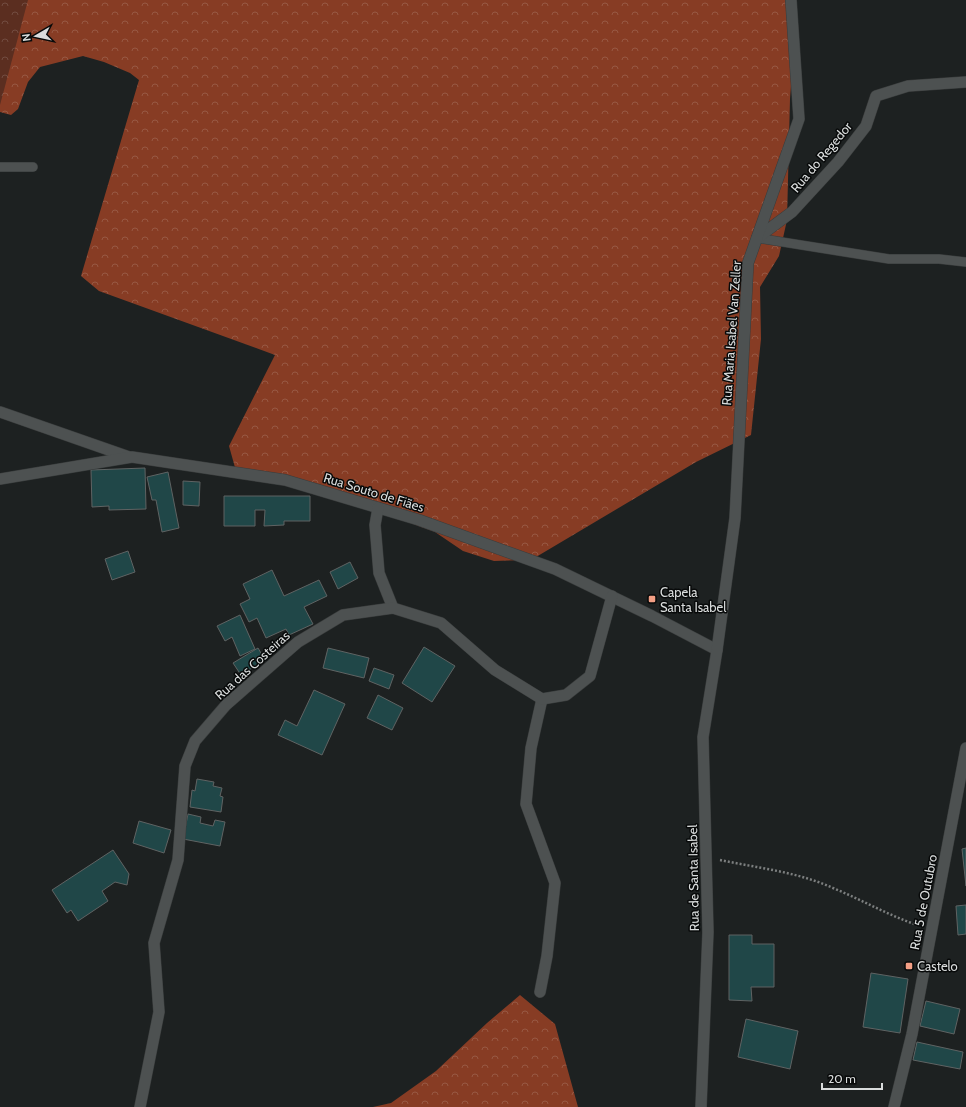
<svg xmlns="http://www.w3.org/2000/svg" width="966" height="1107" font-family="Cabin,sans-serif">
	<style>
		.forest { fill: url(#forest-crowns) }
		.park { fill: url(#park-crowns) }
		.building { fill: #204748; stroke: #5f6363 }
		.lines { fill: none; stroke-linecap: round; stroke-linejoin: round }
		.service-casing { stroke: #393c3c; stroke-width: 10 }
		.minor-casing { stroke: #393c3c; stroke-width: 12 }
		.path { stroke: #7c7f7f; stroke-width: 2.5; stroke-dasharray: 2 2; stroke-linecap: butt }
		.service { stroke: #4d5151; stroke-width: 9 }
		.minor { stroke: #4d5151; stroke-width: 11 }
		.poi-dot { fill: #f39f85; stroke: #080a0a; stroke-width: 1.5 }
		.labels { text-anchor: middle; stroke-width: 3; stroke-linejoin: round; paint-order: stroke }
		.street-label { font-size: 13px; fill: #d9dcdc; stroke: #080a0a }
		.poi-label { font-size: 13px; fill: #d9dcdc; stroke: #080a0a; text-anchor: start }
	</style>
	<defs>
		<pattern id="forest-crowns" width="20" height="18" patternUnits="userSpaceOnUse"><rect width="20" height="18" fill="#873c24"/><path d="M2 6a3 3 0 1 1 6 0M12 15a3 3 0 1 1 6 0" fill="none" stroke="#975843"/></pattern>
		<pattern id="park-crowns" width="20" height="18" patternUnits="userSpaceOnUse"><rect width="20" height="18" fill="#5b2e20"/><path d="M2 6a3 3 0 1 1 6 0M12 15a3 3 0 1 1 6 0" fill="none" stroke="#724c40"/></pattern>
	</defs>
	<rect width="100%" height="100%" fill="#1d2121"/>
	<g class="forest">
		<path d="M0,0H791L795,34L790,99L787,220L779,256L760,287L761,339L751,435L696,462L531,560L494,561L463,551L435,532L358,504L236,471L229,446L275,355L99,291L81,276L139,80L130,73L104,62L83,56L40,67L28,82L18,109L11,115L0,112Z"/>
		<path d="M520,995L555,1024L578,1107H373L391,1103L436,1071L487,1023Z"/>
	</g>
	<path class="park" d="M0,0H28L0,105Z"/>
	<g class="building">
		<path d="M145,468L146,509L109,510V506L92,507L91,470Z"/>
		<path d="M168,472L179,528L162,532L156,500H152L147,477Z"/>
		<path d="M183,481L200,482L199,506L183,505Z"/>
		<path d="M224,496H310V521H284V525L264,526L265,510H255V526H224Z"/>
		<path d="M128,551L135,572L112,580L105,559Z"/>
		<path d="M350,562L358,578L338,589L330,572Z"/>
		<path d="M272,570L284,596L319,580L327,596L304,607L313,624L289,635L286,629L266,638L257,618L249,622L240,604L250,599L243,584Z"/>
		<path d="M240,615L255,649L240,656L232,637L225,641L217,626Z"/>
		<path d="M424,647L455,666L432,702L402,683Z"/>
		<path d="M258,648L265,660L241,675L233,663Z"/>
		<path d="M328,648L369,658L364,678L323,668Z"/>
		<path d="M374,668L394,675L389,689L369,681Z"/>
		<path d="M314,690L345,704L322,755L278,735L285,720L297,726Z"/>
		<path d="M378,695L403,708L392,730L367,718Z"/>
		<path d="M197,779L214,782L213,786L222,788L220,796L223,797L221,812L190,807L192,790L195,791Z"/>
		<path d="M188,814L201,817L200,823L213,826L215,820L225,822L220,846L183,839Z"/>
		<path d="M139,821L171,830L164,853L133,843Z"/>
		<path d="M966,848V886L962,849Z"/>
		<path d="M113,850L129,874L127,885L115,882L102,891L108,901L78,921L71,910L67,913L52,890Z"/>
		<path d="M966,905V934L958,935L956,906Z"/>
		<path d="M729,935H752V944H774V987H751L752,1001L729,1000Z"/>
		<path d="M871,973L908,979L900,1033L863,1027Z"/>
		<path d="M926,1001L960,1009L954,1034L920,1026Z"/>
		<path d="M746,1019L798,1031L790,1069L738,1057Z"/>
		<path d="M917,1042L963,1052L960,1069L913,1060Z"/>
	</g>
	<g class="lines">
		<defs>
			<g id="service">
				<path d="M0,167H33"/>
				<path d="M757,238L889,259H939L966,262"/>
			</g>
			<g id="minor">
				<path d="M757,238L792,212L838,162L866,126L876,96L908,86L966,82"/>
				<path d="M0,412L129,457"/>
				<path d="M0,479L132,457L285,480L419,520L555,569L652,616L717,650"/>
				<path d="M378,508L375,525L379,573L393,608"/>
				<path d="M540,992L547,956L555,883L526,804L531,748L542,699"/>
				<path d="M140,1107L159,1012L154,943L178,860L185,766L195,741L226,705L298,642L343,615L393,608L441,623L495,670L542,699L566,695L590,676L612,596"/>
				<path d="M701,1107L708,932L703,737L717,650L735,518L748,263L799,119L791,0"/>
				<path d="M894,1107L912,1034L966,748"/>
			</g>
		</defs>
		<use href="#service" class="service-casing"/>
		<use href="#minor" class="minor-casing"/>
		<path class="path" d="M720,860C758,868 798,872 833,888C862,900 888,915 917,925"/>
		<use href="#service" class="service"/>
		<use href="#minor" class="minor"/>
	</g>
	<g class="poi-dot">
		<rect x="648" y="595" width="8" height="8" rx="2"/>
		<rect x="905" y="962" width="8" height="8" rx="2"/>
	</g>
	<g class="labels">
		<g class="street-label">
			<text transform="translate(821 157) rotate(-50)" y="5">Rua do Regedor</text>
			<text transform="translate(731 333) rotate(-86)" y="5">Rua Maria Isabel Van Zeller</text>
			<text transform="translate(374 492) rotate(17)" y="5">Rua Souto de Fiães</text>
			<text transform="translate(252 665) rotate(-42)" y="5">Rua das Costeiras</text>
			<text transform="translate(693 878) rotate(-91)" y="5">Rua de Santa Isabel</text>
			<text transform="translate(923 902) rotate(-79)" y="5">Rua 5 de Outubro</text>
		</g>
		<g class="poi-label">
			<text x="660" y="597">Capela<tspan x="660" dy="15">Santa Isabel</tspan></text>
			<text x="917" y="971">Castelo</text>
		</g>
	</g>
	<g transform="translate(36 36) rotate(261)" stroke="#080a0a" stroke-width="3" paint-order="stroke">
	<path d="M0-3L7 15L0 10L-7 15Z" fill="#d9dcdc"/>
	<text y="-6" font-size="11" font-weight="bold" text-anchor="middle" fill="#d9dcdc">N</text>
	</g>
	<path d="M822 1083v6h60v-6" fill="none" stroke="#d9dcdc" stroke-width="2"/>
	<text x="828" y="1083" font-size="12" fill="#d9dcdc" stroke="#080a0a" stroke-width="3" paint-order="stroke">20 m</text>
</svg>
